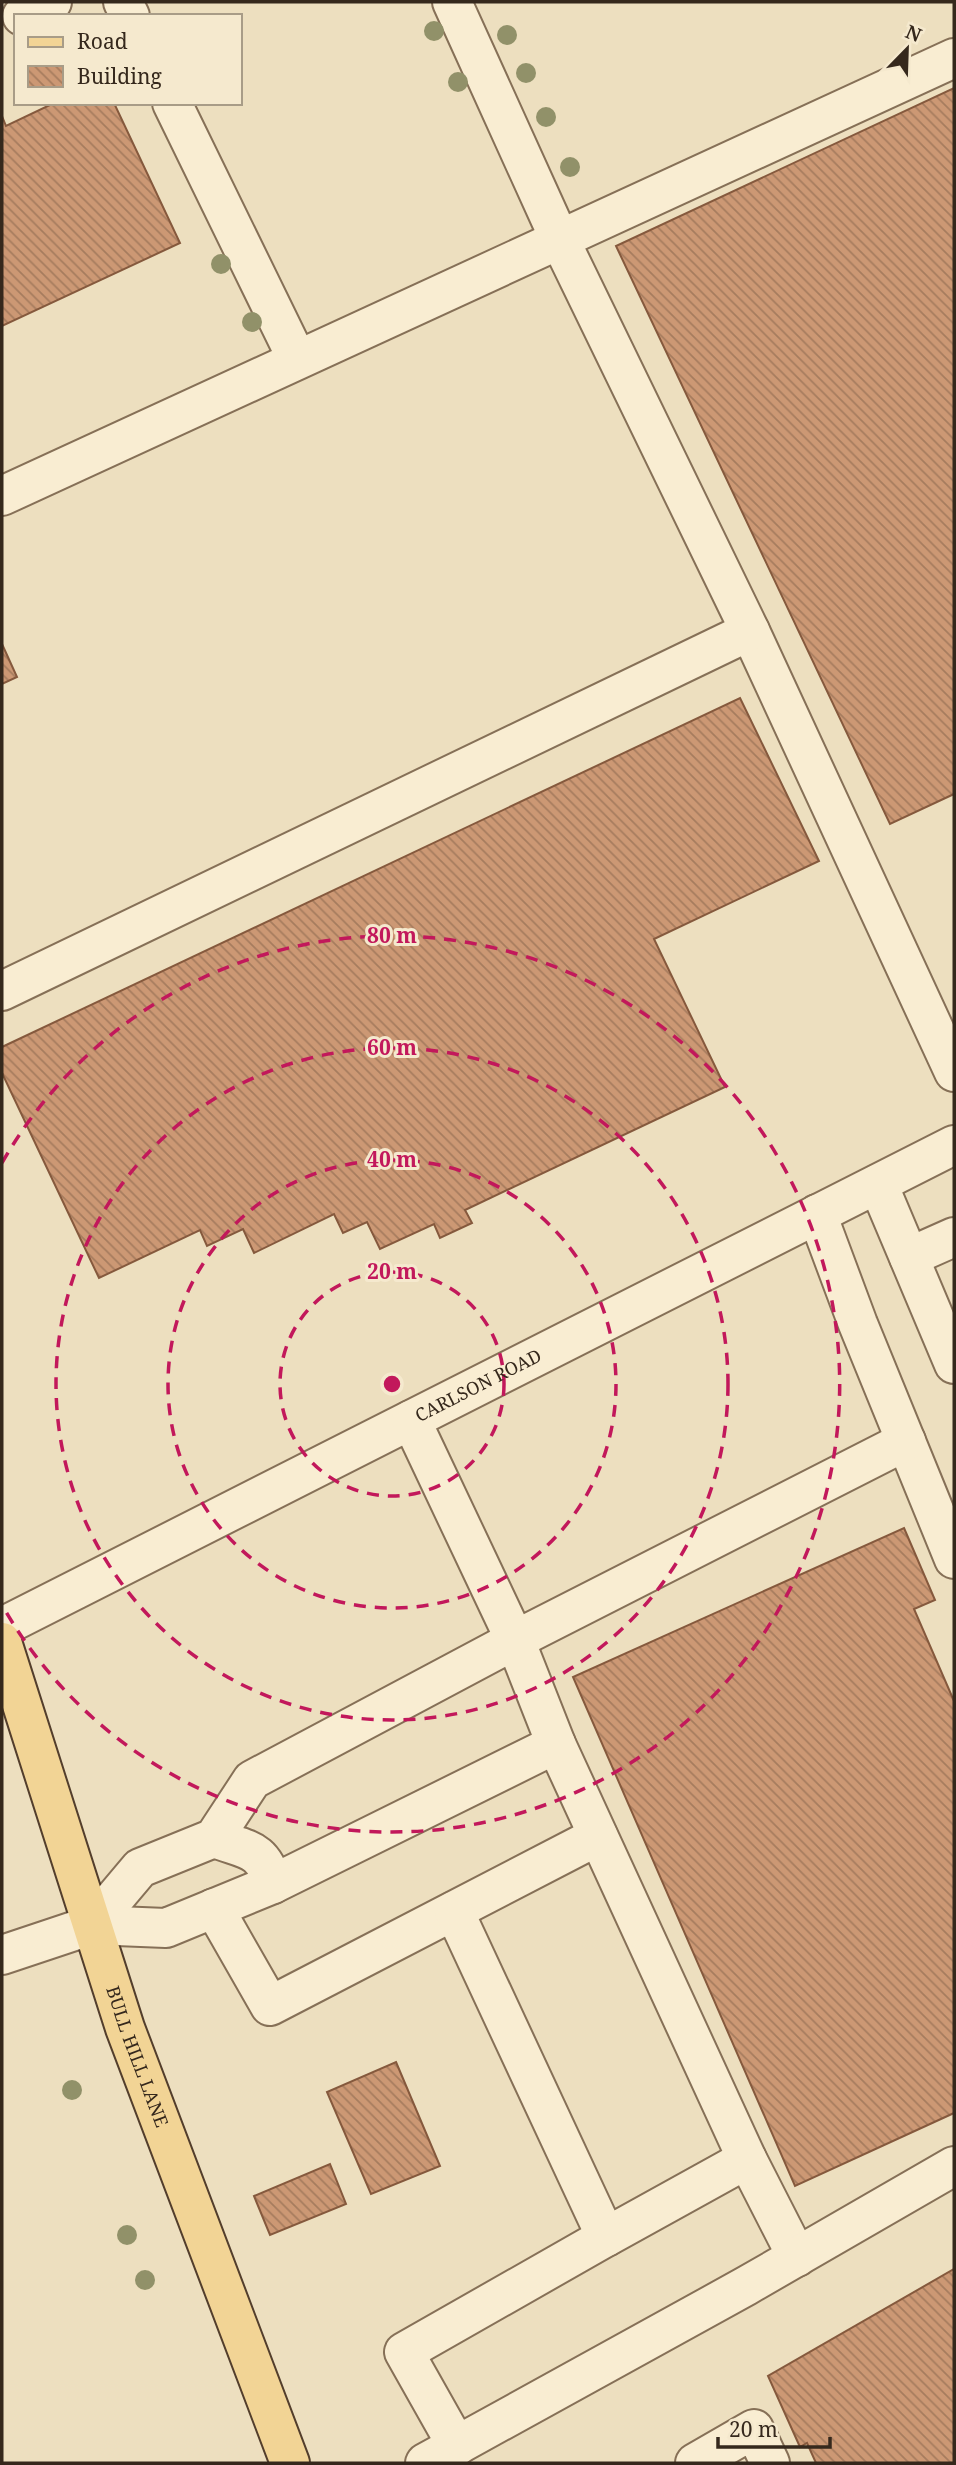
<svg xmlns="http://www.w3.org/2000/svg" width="956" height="2465" font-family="'Noto Serif',serif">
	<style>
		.building { fill: url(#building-back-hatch); stroke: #85593d; stroke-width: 2 }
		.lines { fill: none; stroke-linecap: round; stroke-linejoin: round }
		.minor-casing { stroke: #867057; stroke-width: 42 }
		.major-casing { stroke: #533e2c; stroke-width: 42 }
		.minor { stroke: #f9edd2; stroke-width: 38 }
		.major { stroke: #f2d495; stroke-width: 38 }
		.tree { fill: #919169 }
		.ring { fill: none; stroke: #c2185b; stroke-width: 3.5; stroke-dasharray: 12 9 }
		.labels { text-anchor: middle; stroke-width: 6; stroke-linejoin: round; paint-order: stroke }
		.street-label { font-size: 18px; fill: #35281c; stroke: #f5e9ce }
		.centre { fill: #c2185b; stroke: #f5e9ce; stroke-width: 3.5 }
		.ring-label { font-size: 21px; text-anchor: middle; font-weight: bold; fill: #c2185b; stroke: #f5e9ce; stroke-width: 6; stroke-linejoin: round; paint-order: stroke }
	</style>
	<defs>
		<pattern id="building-back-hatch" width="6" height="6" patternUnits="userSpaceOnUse" patternTransform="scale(1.75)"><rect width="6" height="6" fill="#cc9874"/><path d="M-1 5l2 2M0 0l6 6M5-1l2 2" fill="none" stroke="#a67c5e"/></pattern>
	</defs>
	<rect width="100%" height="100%" fill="#eddfbf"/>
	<g class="building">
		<path d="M954,88V794L890,824L616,246Z"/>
		<path d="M54,103H114L180,243L2,326V116L6,126Z"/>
		<path d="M2,644L17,677L2,684Z"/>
		<path d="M740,698L819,861L654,939L725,1087L465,1210L472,1223L440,1238L434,1224L380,1249L367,1222L343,1233L334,1214L254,1253L243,1229L207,1246L200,1230L99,1278L2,1073V1047Z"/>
		<path d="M904,1528L935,1600L914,1609L954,1701V2113L795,2186L573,1677Z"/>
		<path d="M396,2062L440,2166L371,2194L327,2092Z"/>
		<path d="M330,2164L346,2204L270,2235L254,2196Z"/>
		<path d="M954,2269V2463H816L807,2443L800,2447L768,2376Z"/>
	</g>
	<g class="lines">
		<defs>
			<g id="minor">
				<path d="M123,2L130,16"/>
				<path d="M452,2L559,238L750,631L954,1072"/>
				<path d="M22,16L52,2"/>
				<path d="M172,103L297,359"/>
				<path d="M2,496L954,58"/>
				<path d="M2,991L750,631"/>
				<path d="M878,1184L954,1364"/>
				<path d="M817,1214L858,1324L954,1559"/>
				<path d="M909,1257L954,1237"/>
				<path id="s1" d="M2,1627L954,1145"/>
				<path d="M556,1744L747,2159L797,2257"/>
				<path d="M214,1838C248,1851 262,1847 273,1884"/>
				<path d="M214,1908L270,2006L598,1836"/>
				<path d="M454,1911L606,2237L747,2159"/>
				<path d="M92,1925L140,1868L214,1838L252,1780L515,1640L906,1441"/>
				<path d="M2,1955L92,1925L166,1928L273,1884L556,1744L515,1640L411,1420"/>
				<path d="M457,2446L404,2352L606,2237"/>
				<path d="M425,2463L746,2286L954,2166"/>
				<path d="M695,2463L754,2429L770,2463"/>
			</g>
			<g id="major">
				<path id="s2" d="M2,1642L125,2028L290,2463"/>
			</g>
		</defs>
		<use href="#minor" class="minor-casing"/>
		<use href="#major" class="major-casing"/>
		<use href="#minor" class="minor"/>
		<use href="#major" class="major"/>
	</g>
	<g class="tree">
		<circle cx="434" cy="31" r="10"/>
		<circle cx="507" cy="35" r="10"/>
		<circle cx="526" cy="73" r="10"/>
		<circle cx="458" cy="82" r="10"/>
		<circle cx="546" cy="117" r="10"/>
		<circle cx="570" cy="167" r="10"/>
		<circle cx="221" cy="264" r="10"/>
		<circle cx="252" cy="322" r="10"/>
		<circle cx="72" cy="2090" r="10"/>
		<circle cx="127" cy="2235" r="10"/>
		<circle cx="145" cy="2280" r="10"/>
	</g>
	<g class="ring">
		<circle cx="392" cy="1384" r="112"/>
		<circle cx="392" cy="1384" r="224"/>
		<circle cx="392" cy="1384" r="336"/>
		<path d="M2 1163A448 448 0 1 1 2 1605"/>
	</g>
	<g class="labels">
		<g class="street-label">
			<text dy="6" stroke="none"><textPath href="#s1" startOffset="534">CARLSON ROAD</textPath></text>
			<text dy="6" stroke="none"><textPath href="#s2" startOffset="436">BULL HILL LANE</textPath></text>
		</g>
	</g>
	<circle cx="392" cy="1384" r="10" class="centre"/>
	<g class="ring-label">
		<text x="392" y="943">80 m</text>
		<text x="392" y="1055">60 m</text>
		<text x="392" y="1167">40 m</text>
		<text x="392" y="1279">20 m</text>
	</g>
	<rect width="956" height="2465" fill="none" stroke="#35281c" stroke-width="7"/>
	<rect x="14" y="14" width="228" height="91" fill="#f5e9ce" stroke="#a89c87" stroke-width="2"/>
	<rect x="28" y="37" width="35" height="10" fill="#f2d495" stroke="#a89c87" stroke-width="2"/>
	<text x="77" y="49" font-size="21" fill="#35281c">Road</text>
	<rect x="28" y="66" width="35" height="21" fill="url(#building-back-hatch)" stroke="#a89c87" stroke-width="2"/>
	<text x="77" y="84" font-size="21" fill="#35281c">Building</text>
	<g transform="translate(907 49) rotate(23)" stroke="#f5e9ce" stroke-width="5" paint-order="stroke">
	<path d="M0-5L12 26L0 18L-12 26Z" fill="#35281c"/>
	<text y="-10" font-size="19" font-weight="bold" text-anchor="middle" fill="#35281c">N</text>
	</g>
	<path d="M718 2437v10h112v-10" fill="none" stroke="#35281c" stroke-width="3.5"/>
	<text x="729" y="2437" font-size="21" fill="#35281c" stroke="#f5e9ce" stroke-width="5" paint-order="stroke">20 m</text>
</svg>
